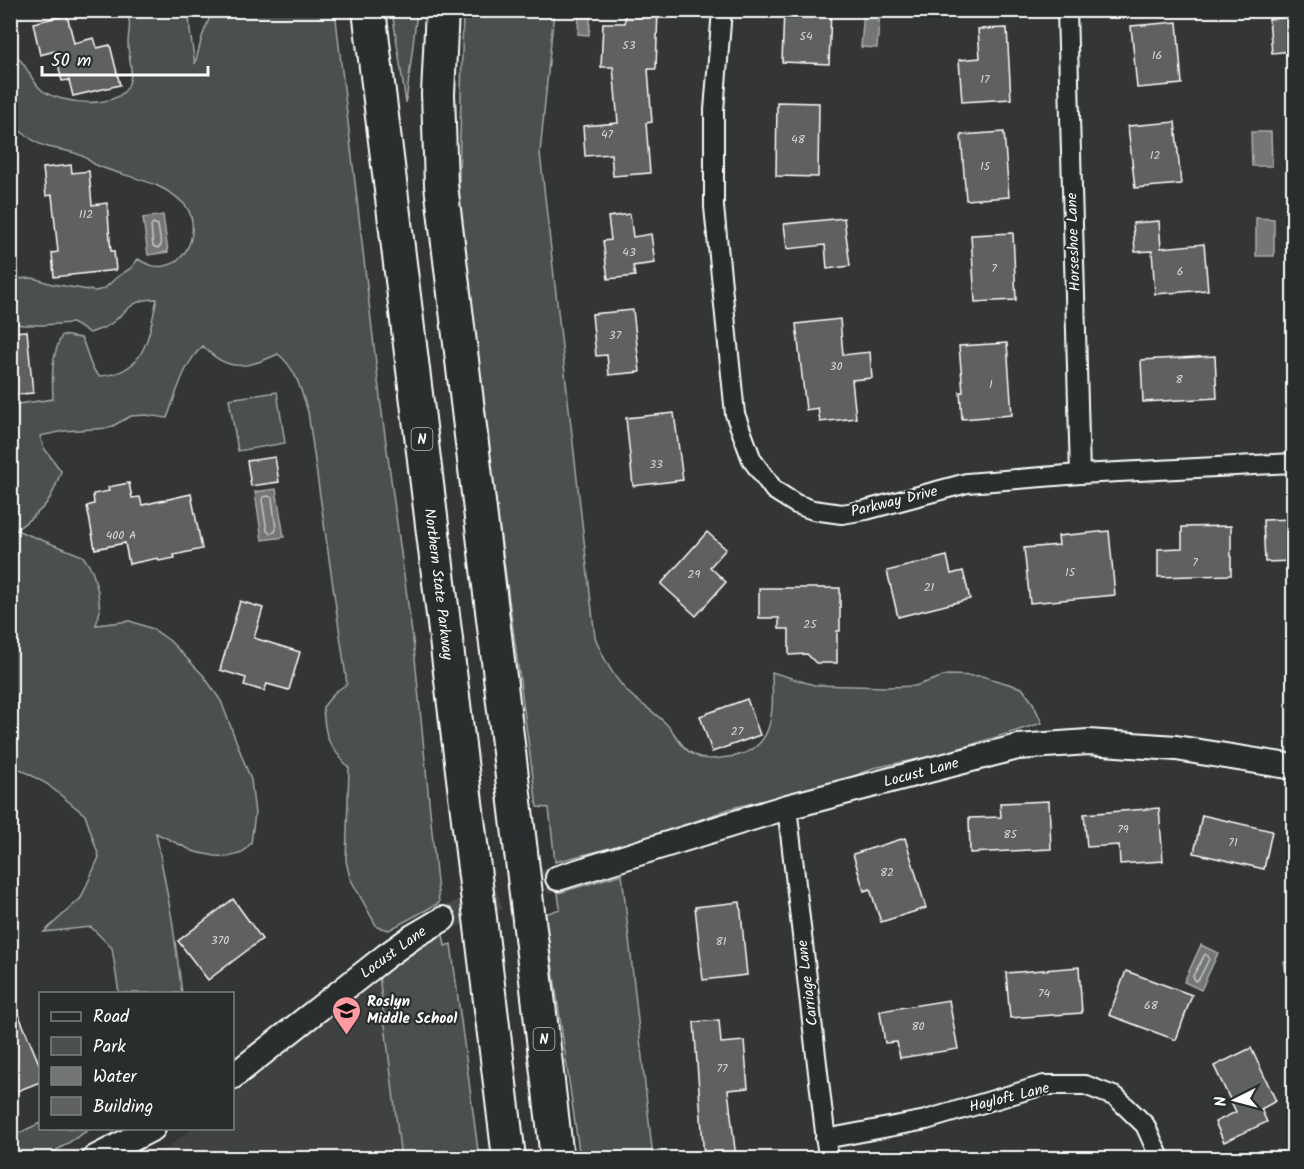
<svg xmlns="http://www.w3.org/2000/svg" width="1304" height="1169" font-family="Kalam,sans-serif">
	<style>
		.built { fill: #404243 }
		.green { fill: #4c4f50; stroke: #a6a7a8; stroke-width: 1.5 }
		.water { fill: #737576; stroke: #abacad; stroke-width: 1.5 }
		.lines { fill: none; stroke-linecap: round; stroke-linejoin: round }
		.shore { stroke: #c7c8c8; stroke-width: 1.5 }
		.building { fill: #5f6162; stroke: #fff; stroke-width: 1.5 }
		.secondary-tunnel { stroke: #47494a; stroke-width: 24; stroke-dasharray: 24 12; stroke-linecap: butt }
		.street-casing { stroke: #fff; stroke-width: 22 }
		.secondary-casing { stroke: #fff; stroke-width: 28 }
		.highway-casing { stroke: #fff; stroke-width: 36 }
		.street { stroke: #2a2d2e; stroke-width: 18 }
		.secondary { stroke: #2a2d2e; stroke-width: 24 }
		.highway { stroke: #2a2d2e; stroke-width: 32 }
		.highway-bridge-casing { stroke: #fff; stroke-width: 36; stroke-linecap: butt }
		.highway-bridge { stroke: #2a2d2e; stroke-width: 32 }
		.labels { text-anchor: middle; stroke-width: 4.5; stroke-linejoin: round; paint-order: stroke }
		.number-label { font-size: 12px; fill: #d7d8d8 }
		.shield { fill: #2a2d2e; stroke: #bfc0c0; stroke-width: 1.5 }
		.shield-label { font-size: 14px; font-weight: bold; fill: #fff }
		.street-label { font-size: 15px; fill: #fff; stroke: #2a2d2e }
		.poi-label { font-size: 15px; font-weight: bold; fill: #fff; stroke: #2a2d2e; text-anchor: start }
	</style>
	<rect width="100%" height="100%" fill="#333536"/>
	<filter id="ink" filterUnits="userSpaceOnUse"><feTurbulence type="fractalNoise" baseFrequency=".0167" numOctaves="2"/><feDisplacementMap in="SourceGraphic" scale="12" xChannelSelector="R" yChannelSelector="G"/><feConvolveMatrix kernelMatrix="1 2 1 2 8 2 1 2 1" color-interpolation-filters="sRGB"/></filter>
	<g filter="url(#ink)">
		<path class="built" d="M379,975L401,1158H147L163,1151L192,1129L232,1128L233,1095Z"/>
		<g class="green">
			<path d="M130,11H189L190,31L195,64L202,37L212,11H335L381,406L414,648L439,903L389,930L377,927L350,878L346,861L349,768C328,743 325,741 323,707L335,692L347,684L308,412C301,390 296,368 278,354C249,368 227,373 203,346C183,364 177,393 167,418L146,415L131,416L109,428L64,431L40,436L44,448L61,471C50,506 43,509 16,530L83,556L92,570L98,592L100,611L96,625L130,621L153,629L170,641L204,676L221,701L251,780L255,814L251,843L242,853L228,857L215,856L195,852L156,833L172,919L182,993H119L112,948L91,927L44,932L81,898L99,857L85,815L47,784L11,764V405L53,399C52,376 51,357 62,335L81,338C89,351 87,365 99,376C146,374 148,337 157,299C132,299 129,309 112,323C106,328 97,330 90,333L72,323L42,325H22L11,322V279L33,278L52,284L95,291L104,289L117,277L131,268L138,259C146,264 154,268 164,266C191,262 201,222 184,204C160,179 125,178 96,165C90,162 86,157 80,155C69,150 56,150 45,146C32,143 20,128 11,126V52C14,55 18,58 21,61C29,70 33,84 43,91C62,104 117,110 128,86C135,71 128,59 128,44C128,32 132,24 127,13Z"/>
			<path d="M392,11H417L406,103Z"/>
			<path d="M463,11H554L540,153L595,637C603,658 614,679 631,695C643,706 658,714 669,727C676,735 683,750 693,754C704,761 716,759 728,757C777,752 773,709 772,672L814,685L888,687L915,686L947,675L982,676L1022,688L1033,703L1042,723L934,756L873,768L824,789L781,796L732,808L650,838L555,862L549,808L537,807L458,220Z"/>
			<path d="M277,392L285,443L238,451L229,399Z"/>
			<path d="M622,874L653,1158H580L545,914L560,909L558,893Z"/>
			<path d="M443,935L445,946L451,944L479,1158H401L379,975L413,950Z"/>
			<path d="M1284,962L1293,963V1009Z"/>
			<path d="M40,1123V1128L90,1129L51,1154L11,1158V1137Z"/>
			<path d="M1293,1145V1158H1270Z"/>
		</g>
		<g class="water">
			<path d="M579,11H591L589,35L578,34Z"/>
			<path d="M864,11H880L877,48L861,47Z"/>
			<path d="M1251,132H1271L1272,166H1252Z"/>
			<path d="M163,215L168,252L148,255L143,218Z"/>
			<path d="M1256,218L1274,219V256H1256Z"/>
			<path d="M276,489L284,537L262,540L255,492Z"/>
			<path d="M1201,945L1218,953L1201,990L1184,982Z"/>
		</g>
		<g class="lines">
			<g class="shore">
				<path d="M153,223L158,225L161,245L158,248L153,246L151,226Z"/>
				<path d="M269,496L272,498L276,529L275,532L270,533L267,531L262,500L263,497Z"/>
				<path d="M1205,954L1208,956L1209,959L1199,979L1195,981L1193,976Z"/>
			</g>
		</g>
		<g class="building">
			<path d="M625,10H658L656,69H648L652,122L646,123L650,173L613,176L611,154L585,156L583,126L618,123L613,67H601L603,23H625Z"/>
			<path d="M784,10H831L829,64L782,62Z"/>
			<path d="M67,15L74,43L94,38L97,48L110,45L120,85L73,96L69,80L62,81L55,51L40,55L33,23Z"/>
			<path d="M1293,17V51L1272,53L1269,19Z"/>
			<path d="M1177,22L1182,84L1137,88L1131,26Z"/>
			<path d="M1007,28L1011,99L962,102L959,60L980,58L978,29Z"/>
			<path d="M777,102L819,103L818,177L776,176Z"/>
			<path d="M1175,122L1181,184L1135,188L1128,126Z"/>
			<path d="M1004,132L1009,197L966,200L961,135Z"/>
			<path d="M71,165L72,173L89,171L92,205L107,203L111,251H114L116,270L54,277L52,253L58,252L52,195L46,196L43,168Z"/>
			<path d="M630,214L633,237L651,234L655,263L633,266L635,276L608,279L603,241L611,240L608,217Z"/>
			<path d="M844,218L850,266L827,269L825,245L787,249L784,224Z"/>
			<path d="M1159,221L1161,248L1204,244L1208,290L1155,294L1152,251L1135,252L1133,223Z"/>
			<path d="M1013,233L1016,300L975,302L971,235Z"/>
			<path d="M633,310L640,372L609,375L607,355L596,356L592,314Z"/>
			<path d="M840,319L843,355L870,352L872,378L852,380L856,418L820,422L818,408L806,410L796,324Z"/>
			<path d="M27,331L33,393L10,395V332Z"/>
			<path d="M1007,343L1012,415L962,419L960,392H963L959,346Z"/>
			<path d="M1215,356L1217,398L1143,402L1141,360Z"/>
			<path d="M674,413L683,480L633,486L626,418Z"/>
			<path d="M275,457L279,482L251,486L247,461Z"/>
			<path d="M129,483L132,498L140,497L142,505L191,494L202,549L174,555L175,558L159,561L158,558L129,564L125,543L95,549L87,506L94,504L93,494L109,491L108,487Z"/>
			<path d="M1293,519V561L1265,562L1263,520Z"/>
			<path d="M1231,526V575L1158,577V549L1182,548V527Z"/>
			<path d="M1109,531L1115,595L1030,603L1024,548L1059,545L1058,536Z"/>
			<path d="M707,532L726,549L710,567L726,582L696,616L661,584Z"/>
			<path d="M947,556L951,574L963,571L970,599L898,617L887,571Z"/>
			<path d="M759,588H840V631H837V663H816L807,654L789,655V629H779V618H759Z"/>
			<path d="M240,601L263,608L254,638L300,652L289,690L267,684L264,691L244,685L246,678L220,670Z"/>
			<path d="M747,699L760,735L712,752L700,716Z"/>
			<path d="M1049,801L1051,849L970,853L969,818L1001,817L1000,803Z"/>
			<path d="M1159,808L1163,861L1120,864L1119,845L1087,847L1084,814Z"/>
			<path d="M1202,815L1272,831L1264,869L1194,853Z"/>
			<path d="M905,838L926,908L881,922L870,889L864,891L853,854Z"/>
			<path d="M233,899L262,939L208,980L178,941Z"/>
			<path d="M740,902L747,975L703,980L695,907Z"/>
			<path d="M1079,967L1082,1013L1010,1018L1006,973Z"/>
			<path d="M1126,971L1192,995L1176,1040L1109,1015Z"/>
			<path d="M10,994L40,1066V1082L10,1094Z"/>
			<path d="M949,1000L958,1049L900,1058L897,1042L885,1043L880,1011Z"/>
			<path d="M719,1020L721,1043L744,1041L748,1088L728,1090L736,1158H704L694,1022Z"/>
			<path d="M1251,1048L1276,1101L1261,1109L1267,1122L1224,1142L1215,1122L1236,1112L1214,1066Z"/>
		</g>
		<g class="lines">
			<path class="secondary-tunnel" d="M443,919L492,900L558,878"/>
			<defs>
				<g id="street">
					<path d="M722,10L714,110V207L735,414L752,460L774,490L796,504L813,510L842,514L866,510L967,483L1080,474L1294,463"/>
					<path d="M1067,10L1080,474"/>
					<path d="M787,807L828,1158"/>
					<path d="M825,1139L926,1120L1044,1085H1085L1116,1097L1145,1125L1160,1158"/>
				</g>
				<g id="secondary">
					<path d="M558,878L787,807L1018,747L1088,742L1176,748L1294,767"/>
					<path d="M232,1077L386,956L414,936L443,919"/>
					<path d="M95,1158L153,1128"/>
				</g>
				<g id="highway">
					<path d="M369,10L474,868"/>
					<path d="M442,10L438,94L441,185L521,852"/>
					<path d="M529,920L557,1158"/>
					<path d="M482,935L509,1158"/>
				</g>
			</defs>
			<use href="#street" class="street-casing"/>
			<use href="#secondary" class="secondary-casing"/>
			<use href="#highway" class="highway-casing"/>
			<use href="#street" class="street"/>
			<use href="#secondary" class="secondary"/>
			<use href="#highway" class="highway"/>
			<defs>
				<g id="highway-bridge">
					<path d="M521,852L529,920"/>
					<path d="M474,868L482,935"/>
				</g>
			</defs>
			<use href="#highway-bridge" class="highway-bridge-casing"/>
			<use href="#highway-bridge" class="highway-bridge"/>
		</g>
	</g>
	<defs>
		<symbol id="school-pin" viewBox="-11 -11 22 30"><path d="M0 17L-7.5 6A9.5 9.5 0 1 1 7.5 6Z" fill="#ff9aa2" stroke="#2a2d2e"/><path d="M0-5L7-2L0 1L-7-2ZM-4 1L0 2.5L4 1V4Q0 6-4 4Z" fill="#111"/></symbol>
	</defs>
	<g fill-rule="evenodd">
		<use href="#school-pin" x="330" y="994" width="33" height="45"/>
	</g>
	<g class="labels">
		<g class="number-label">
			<text x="806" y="40">54</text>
			<text x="629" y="49">53</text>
			<text x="1157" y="59">16</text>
			<text x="985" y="83">17</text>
			<text x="607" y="138">47</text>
			<text x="798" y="143">48</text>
			<text x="1155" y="159">12</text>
			<text x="985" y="170">15</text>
			<text x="86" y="218">112</text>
			<text x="629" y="256">43</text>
			<text x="994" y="272">7</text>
			<text x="1180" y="275">6</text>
			<text x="615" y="339">37</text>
			<text x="836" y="370">30</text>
			<text x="1179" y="383">8</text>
			<text x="991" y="388">1</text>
			<text x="656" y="468">33</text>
			<text x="121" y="539">400 A</text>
			<text x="1195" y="566">7</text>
			<text x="1070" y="576">15</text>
			<text x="694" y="578">29</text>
			<text x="929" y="591">21</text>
			<text x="810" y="628">25</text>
			<text x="737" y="735">27</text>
			<text x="1123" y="833">79</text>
			<text x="1010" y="838">85</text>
			<text x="1233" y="846">71</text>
			<text x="887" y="876">82</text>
			<text x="220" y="944">370</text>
			<text x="721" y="945">81</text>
			<text x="1044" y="997">74</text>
			<text x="1151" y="1009">68</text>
			<text x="918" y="1030">80</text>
			<text x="722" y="1072">77</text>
		</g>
		<g class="shield">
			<rect x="411.5" y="428" width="21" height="22" rx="4.5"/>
			<rect x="533.5" y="1028" width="21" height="22" rx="4.5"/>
		</g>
		<g class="shield-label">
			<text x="422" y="444">N</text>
			<text x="544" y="1044">N</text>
		</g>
		<g class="street-label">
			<text transform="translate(1073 242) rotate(-92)" y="5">Horseshoe Lane</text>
			<text transform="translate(894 501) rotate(-14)" y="5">Parkway Drive</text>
			<text transform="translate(439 584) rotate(83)" y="5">Northern State Parkway</text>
			<text transform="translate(921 772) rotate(-15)" y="5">Locust Lane</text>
			<text transform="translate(393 952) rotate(-36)" y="5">Locust Lane</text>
			<text transform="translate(807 983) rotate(-97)" y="5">Carriage Lane</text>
			<text transform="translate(1009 1097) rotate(-14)" y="5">Hayloft Lane</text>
		</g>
		<g class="poi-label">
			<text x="367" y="1006">Roslyn<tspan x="367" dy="17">Middle School</tspan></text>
		</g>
	</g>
	<rect width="1304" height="1169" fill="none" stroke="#2a2d2e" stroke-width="36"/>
	<rect x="18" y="18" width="1268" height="1133" fill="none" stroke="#fff" stroke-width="2" filter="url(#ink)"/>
	<rect x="39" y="992" width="195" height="138" fill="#2a2d2e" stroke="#7f8182" stroke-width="1.5"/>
	<rect x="51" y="1012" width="30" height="9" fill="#2a2d2e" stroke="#7f8182" stroke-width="1.5"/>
	<text x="93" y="1022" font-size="18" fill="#ffffff">Road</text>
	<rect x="51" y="1037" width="30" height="18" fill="#4c4f50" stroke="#7f8182" stroke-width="1.5"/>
	<text x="93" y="1052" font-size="18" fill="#ffffff">Park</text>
	<rect x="51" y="1067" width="30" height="18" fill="#737576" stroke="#7f8182" stroke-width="1.5"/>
	<text x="93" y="1082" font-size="18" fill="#ffffff">Water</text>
	<rect x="51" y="1097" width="30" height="18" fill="#5f6162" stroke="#7f8182" stroke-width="1.5"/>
	<text x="93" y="1112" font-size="18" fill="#ffffff">Building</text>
	<g transform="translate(1235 1100) rotate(264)" stroke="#2a2d2e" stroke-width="4.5" paint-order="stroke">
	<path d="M0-4.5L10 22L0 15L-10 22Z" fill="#ffffff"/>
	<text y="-9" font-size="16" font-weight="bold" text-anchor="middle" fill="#ffffff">N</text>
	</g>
	<path d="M42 66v9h166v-9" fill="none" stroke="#ffffff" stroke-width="3"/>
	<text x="51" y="66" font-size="18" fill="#ffffff" stroke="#2a2d2e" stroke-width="4.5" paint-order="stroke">50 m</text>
</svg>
